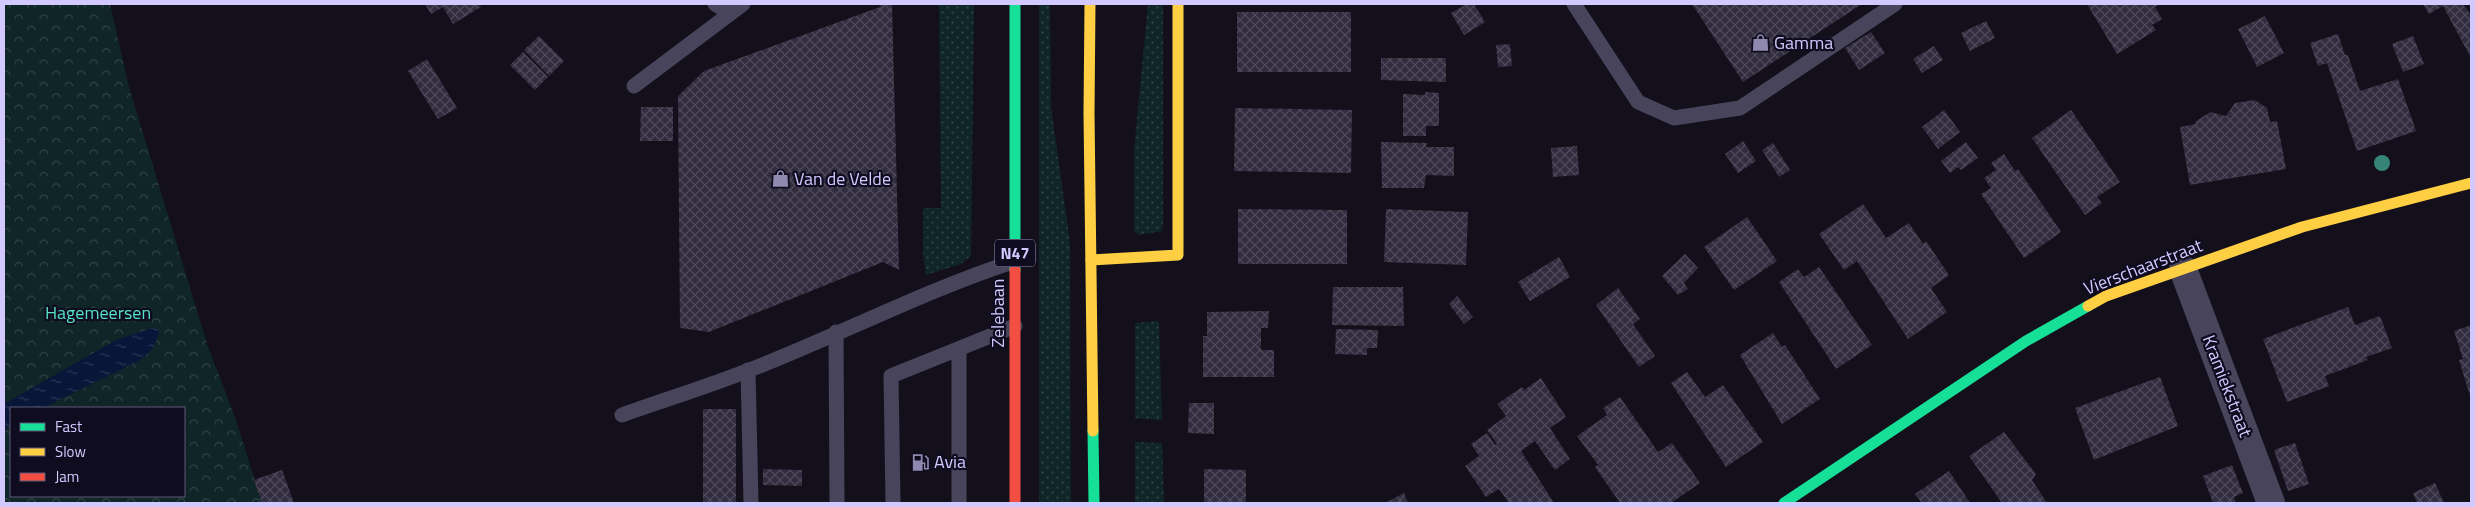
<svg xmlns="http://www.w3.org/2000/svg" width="2475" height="507" font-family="'Titillium Web',sans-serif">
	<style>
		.grass { fill: url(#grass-dots) }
		.park { fill: url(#park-crowns); fill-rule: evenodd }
		.water { fill: url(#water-ripples) }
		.building { fill: url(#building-cross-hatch) }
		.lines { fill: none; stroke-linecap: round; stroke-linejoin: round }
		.lane { stroke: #47445c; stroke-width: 15 }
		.street { stroke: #47445c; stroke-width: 28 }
		.fast { stroke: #16e098; stroke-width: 11 }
		.slow { stroke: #ffcf43; stroke-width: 11 }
		.jam { stroke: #f24e42; stroke-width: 11 }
		.tree { fill: #368478 }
		.labels { text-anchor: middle; stroke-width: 4.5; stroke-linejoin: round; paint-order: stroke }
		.shield { fill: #100c1f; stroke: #9890bc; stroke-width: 1 }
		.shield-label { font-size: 16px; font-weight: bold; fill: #d2c9ff }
		.poi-label { font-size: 18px; fill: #d2c9ff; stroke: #100c1f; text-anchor: start }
		.street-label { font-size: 18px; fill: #d2c9ff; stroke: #100c1f }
		.park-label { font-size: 18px; fill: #53e2c5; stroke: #100c1f }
	</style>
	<defs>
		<pattern id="grass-dots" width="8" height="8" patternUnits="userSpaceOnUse" patternTransform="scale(1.25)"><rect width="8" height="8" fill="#0f2527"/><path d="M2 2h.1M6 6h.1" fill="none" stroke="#314347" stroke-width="1.8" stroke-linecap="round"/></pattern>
		<pattern id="park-crowns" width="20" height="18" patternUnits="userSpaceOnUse" patternTransform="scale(1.25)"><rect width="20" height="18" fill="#0f2527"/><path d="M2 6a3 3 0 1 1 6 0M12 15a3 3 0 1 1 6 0" fill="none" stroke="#314347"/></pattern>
		<pattern id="water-ripples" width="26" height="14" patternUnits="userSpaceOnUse" patternTransform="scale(1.25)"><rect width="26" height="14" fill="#081739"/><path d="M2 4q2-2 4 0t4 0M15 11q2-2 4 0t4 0" fill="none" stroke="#2b3757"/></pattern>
		<pattern id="building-cross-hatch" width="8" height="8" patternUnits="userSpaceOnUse" patternTransform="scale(1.25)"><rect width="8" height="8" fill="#312c3e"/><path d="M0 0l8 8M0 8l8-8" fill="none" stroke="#4e495b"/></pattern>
	</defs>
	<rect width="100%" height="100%" fill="#13101b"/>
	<g class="grass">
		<path d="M939,4H974L971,256L961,264L926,275L923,254V208H941Z"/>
		<path d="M1039,4H1050L1051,107L1070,242L1071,503H1039Z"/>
		<path d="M1148,4H1163V223L1162,231L1139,235L1134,231V150Z"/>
		<path d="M1159,321L1162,420L1135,418V323Z"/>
		<path d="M1135,442L1162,443L1164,503H1135Z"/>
	</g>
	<path class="park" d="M4,4H110L129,87L207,344L236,420L262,503H4ZM11,408H184V496H11Z"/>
	<path class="water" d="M152,328L159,329C158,345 150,353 138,361L43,408H11V425L4,430V404L116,340Z"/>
	<g class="building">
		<path d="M425,4H479L481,7L453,24L443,7L431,14Z"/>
		<path d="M880,4H892L899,270L883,262L709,332L680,328L678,96L704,71L880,7Z"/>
		<path d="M1467,4H1474L1485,22L1464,35L1451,13Z"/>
		<path d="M1692,4H1862L1743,82Z"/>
		<path d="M2087,4H2160L2155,7L2162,19L2152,25L2156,30L2117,54Z"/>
		<path d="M2423,4H2463L2471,15V58L2443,6L2429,14Z"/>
		<rect x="1237" y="12" width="114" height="60"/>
		<path d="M2265,16L2284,53L2257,67L2238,29Z"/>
		<path d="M1986,21L1995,38L1970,51L1961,33Z"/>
		<path d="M1871,32L1885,53L1859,70L1845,48Z"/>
		<path d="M2338,34L2345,55H2348L2360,91L2398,79L2416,131L2357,151L2327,63L2318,66L2310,43Z"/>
		<path d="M539,36L564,61L549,76L524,50Z"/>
		<path d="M2413,36L2424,64L2403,72L2392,44Z"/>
		<path d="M1510,44L1512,66L1498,67L1496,45Z"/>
		<path d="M1934,46L1943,60L1922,73L1913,59Z"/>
		<path d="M523,52L548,77L535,90L510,65Z"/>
		<path d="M1381,58H1446V82L1381,80Z"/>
		<path d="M427,59L457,108L438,119L408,71Z"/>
		<path d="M1425,92L1439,93V126H1426V136H1403V94L1425,95Z"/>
		<path d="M2255,100L2267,108L2270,122L2277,121L2286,169L2190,185L2180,127L2196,124L2195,122L2210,112L2226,116L2235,103Z"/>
		<path d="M641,107H673V141H640Z"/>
		<path d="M1235,108L1352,110L1351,173L1234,171Z"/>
		<path d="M1944,110L1960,132L1938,149L1922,127Z"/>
		<path d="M2071,110L2120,182L2097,197L2102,203L2085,215L2032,138Z"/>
		<path d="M1743,141L1756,161L1738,173L1725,154Z"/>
		<path d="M1381,142L1427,143L1426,147H1454V176L1426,175L1424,188H1382Z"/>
		<path d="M1966,142L1978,158L1961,170L1958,167L1950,173L1941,161Z"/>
		<path d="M1773,143L1790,170L1779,177L1762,150Z"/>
		<path d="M1577,146L1579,175L1553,177L1551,148Z"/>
		<path d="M2004,154L2015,171L2018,169L2061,232L2024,258L1981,194L1991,188L1984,178L1996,170L1991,163Z"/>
		<path d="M1863,204L1886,238L1909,223L1923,244L1926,241L1949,275L1931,288L1947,312L1908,339L1857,261L1844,270L1819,234Z"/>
		<path d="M1238,209L1347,210V264H1238Z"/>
		<path d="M1386,209L1468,212L1466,265L1384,262Z"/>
		<path d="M1747,217L1777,261L1734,290L1704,247Z"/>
		<path d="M1685,254L1698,268L1684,283L1688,289L1678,295L1662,276Z"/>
		<path d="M1559,257L1570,277L1530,301L1518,282Z"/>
		<path d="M1819,267L1872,345L1836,369L1779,282L1798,269L1804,277Z"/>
		<path d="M1333,287H1403L1404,326L1332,325Z"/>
		<path d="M1618,288L1640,319L1633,324L1655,356L1639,367L1596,305Z"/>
		<path d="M1457,296L1473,317L1464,324L1449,304Z"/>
		<path d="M2348,307L2355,325L2380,316L2392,348L2366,357L2368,360L2325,376L2329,386L2287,402L2263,339Z"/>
		<path d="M1269,311L1268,328H1261V350H1274V377H1203V336H1207V312Z"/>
		<path d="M2471,325V399L2459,360L2463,359L2454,331Z"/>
		<path d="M1336,329L1378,330L1377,348H1367V355L1335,354Z"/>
		<path d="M1773,333L1782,347L1785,345L1820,399L1782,424L1740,355Z"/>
		<path d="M1687,372L1705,397L1723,385L1763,442L1726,467L1671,383Z"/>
		<path d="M2160,377L2178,426L2094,460L2075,408Z"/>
		<path d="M1541,378L1566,417L1550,428L1570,459L1555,470L1535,441L1521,451L1554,503H1509L1499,489L1486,497L1465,466L1479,456L1471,444L1487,433L1495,445L1497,444L1487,430L1506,416L1497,404L1522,387L1524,390Z"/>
		<path d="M1620,397L1658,452L1672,443L1700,483L1671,503H1620L1595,467L1598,465L1577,436L1607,415L1603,408Z"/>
		<path d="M1189,403H1214V434L1188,433Z"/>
		<rect x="703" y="409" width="33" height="94"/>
		<path d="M2004,432L2036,474L2032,480L2047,503H2002L1969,456Z"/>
		<path d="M2295,443L2309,484L2288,491L2274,450Z"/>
		<path d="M2232,465L2243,493L2234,497L2236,503H2213L2203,476Z"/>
		<path d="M763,469L802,470V486L763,485Z"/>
		<path d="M1204,469L1246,470V503H1204Z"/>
		<path d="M282,470L294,503H262L254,480Z"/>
		<path d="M1949,471L1970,503H1922L1915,494Z"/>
		<path d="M2435,483L2444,503H2417L2413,493Z"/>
		<path d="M1404,493L1408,503H1385Z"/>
	</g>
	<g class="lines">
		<g class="lane">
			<path d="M715,4L730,13"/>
			<path d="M1574,4L1638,102L1674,118L1740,108L1895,4"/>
			<path d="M634,86L743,4"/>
			<path d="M836,332L837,503"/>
			<path d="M959,349V503"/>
			<path d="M748,370L751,503"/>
			<path d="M622,415C664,400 706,387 747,371C838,336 923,291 1015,261"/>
			<path d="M893,503L891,376L1015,326"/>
		</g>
		<path class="street" d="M2183,269L2271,503"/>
		<g class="fast">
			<path d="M1015,4V270"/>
			<path d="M1093,431L1094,503"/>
			<path d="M1784,503L2026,341L2088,306"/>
		</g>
		<g class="slow">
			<path d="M1090,4L1089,113L1093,431"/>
			<path d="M1091,260L1178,255V4"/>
			<path d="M2088,306L2106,296L2302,227L2471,183"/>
		</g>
		<path class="jam" d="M1015,270V503"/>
	</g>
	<circle class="tree" cx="2382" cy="163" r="8"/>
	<defs>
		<symbol id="shop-bare" viewBox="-9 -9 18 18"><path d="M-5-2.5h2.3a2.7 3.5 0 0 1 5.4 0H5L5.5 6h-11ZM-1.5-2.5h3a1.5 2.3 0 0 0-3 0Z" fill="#8f88af" stroke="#100c1f" stroke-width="2.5" paint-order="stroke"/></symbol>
		<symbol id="fuel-bare" viewBox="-9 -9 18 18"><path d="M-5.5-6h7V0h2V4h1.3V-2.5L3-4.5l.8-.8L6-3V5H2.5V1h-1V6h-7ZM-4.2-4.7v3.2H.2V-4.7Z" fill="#8f88af" stroke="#100c1f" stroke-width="2.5" paint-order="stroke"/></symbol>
	</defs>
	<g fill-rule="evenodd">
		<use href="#shop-bare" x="1748" y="30" width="25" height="25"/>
		<use href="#shop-bare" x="768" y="166" width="25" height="25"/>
		<use href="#fuel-bare" x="908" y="450" width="25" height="25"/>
	</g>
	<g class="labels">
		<rect class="shield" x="995" y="239.5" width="40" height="27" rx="4"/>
		<g class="shield-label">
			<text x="1015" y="259">N47</text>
		</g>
		<g class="poi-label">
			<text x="1774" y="49">Gamma</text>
			<text x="794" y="185">Van de Velde</text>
			<text x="934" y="468">Avia</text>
		</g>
		<g class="street-label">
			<text transform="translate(2143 267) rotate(-21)" y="6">Vierschaarstraat</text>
			<text transform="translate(998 313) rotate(-90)" y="6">Zelebaan</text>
			<text transform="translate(2227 386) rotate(69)" y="6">Kramiekstraat</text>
		</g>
		<g class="park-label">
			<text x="98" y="319">Hagemeersen</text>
		</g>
	</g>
	<rect width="2475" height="507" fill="none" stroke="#d2c9ff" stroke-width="10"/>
	<rect x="10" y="407" width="175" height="90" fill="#100c1f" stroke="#5e5879"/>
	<rect x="20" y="423" width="25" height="8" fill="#16e098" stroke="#5e5879"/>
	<text x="55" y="432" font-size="15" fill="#d2c9ff">Fast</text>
	<rect x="20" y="448" width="25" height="8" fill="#ffcf43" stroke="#5e5879"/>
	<text x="55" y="457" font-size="15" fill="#d2c9ff">Slow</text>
	<rect x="20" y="473" width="25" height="8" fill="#f24e42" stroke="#5e5879"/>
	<text x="55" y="482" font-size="15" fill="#d2c9ff">Jam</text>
</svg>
